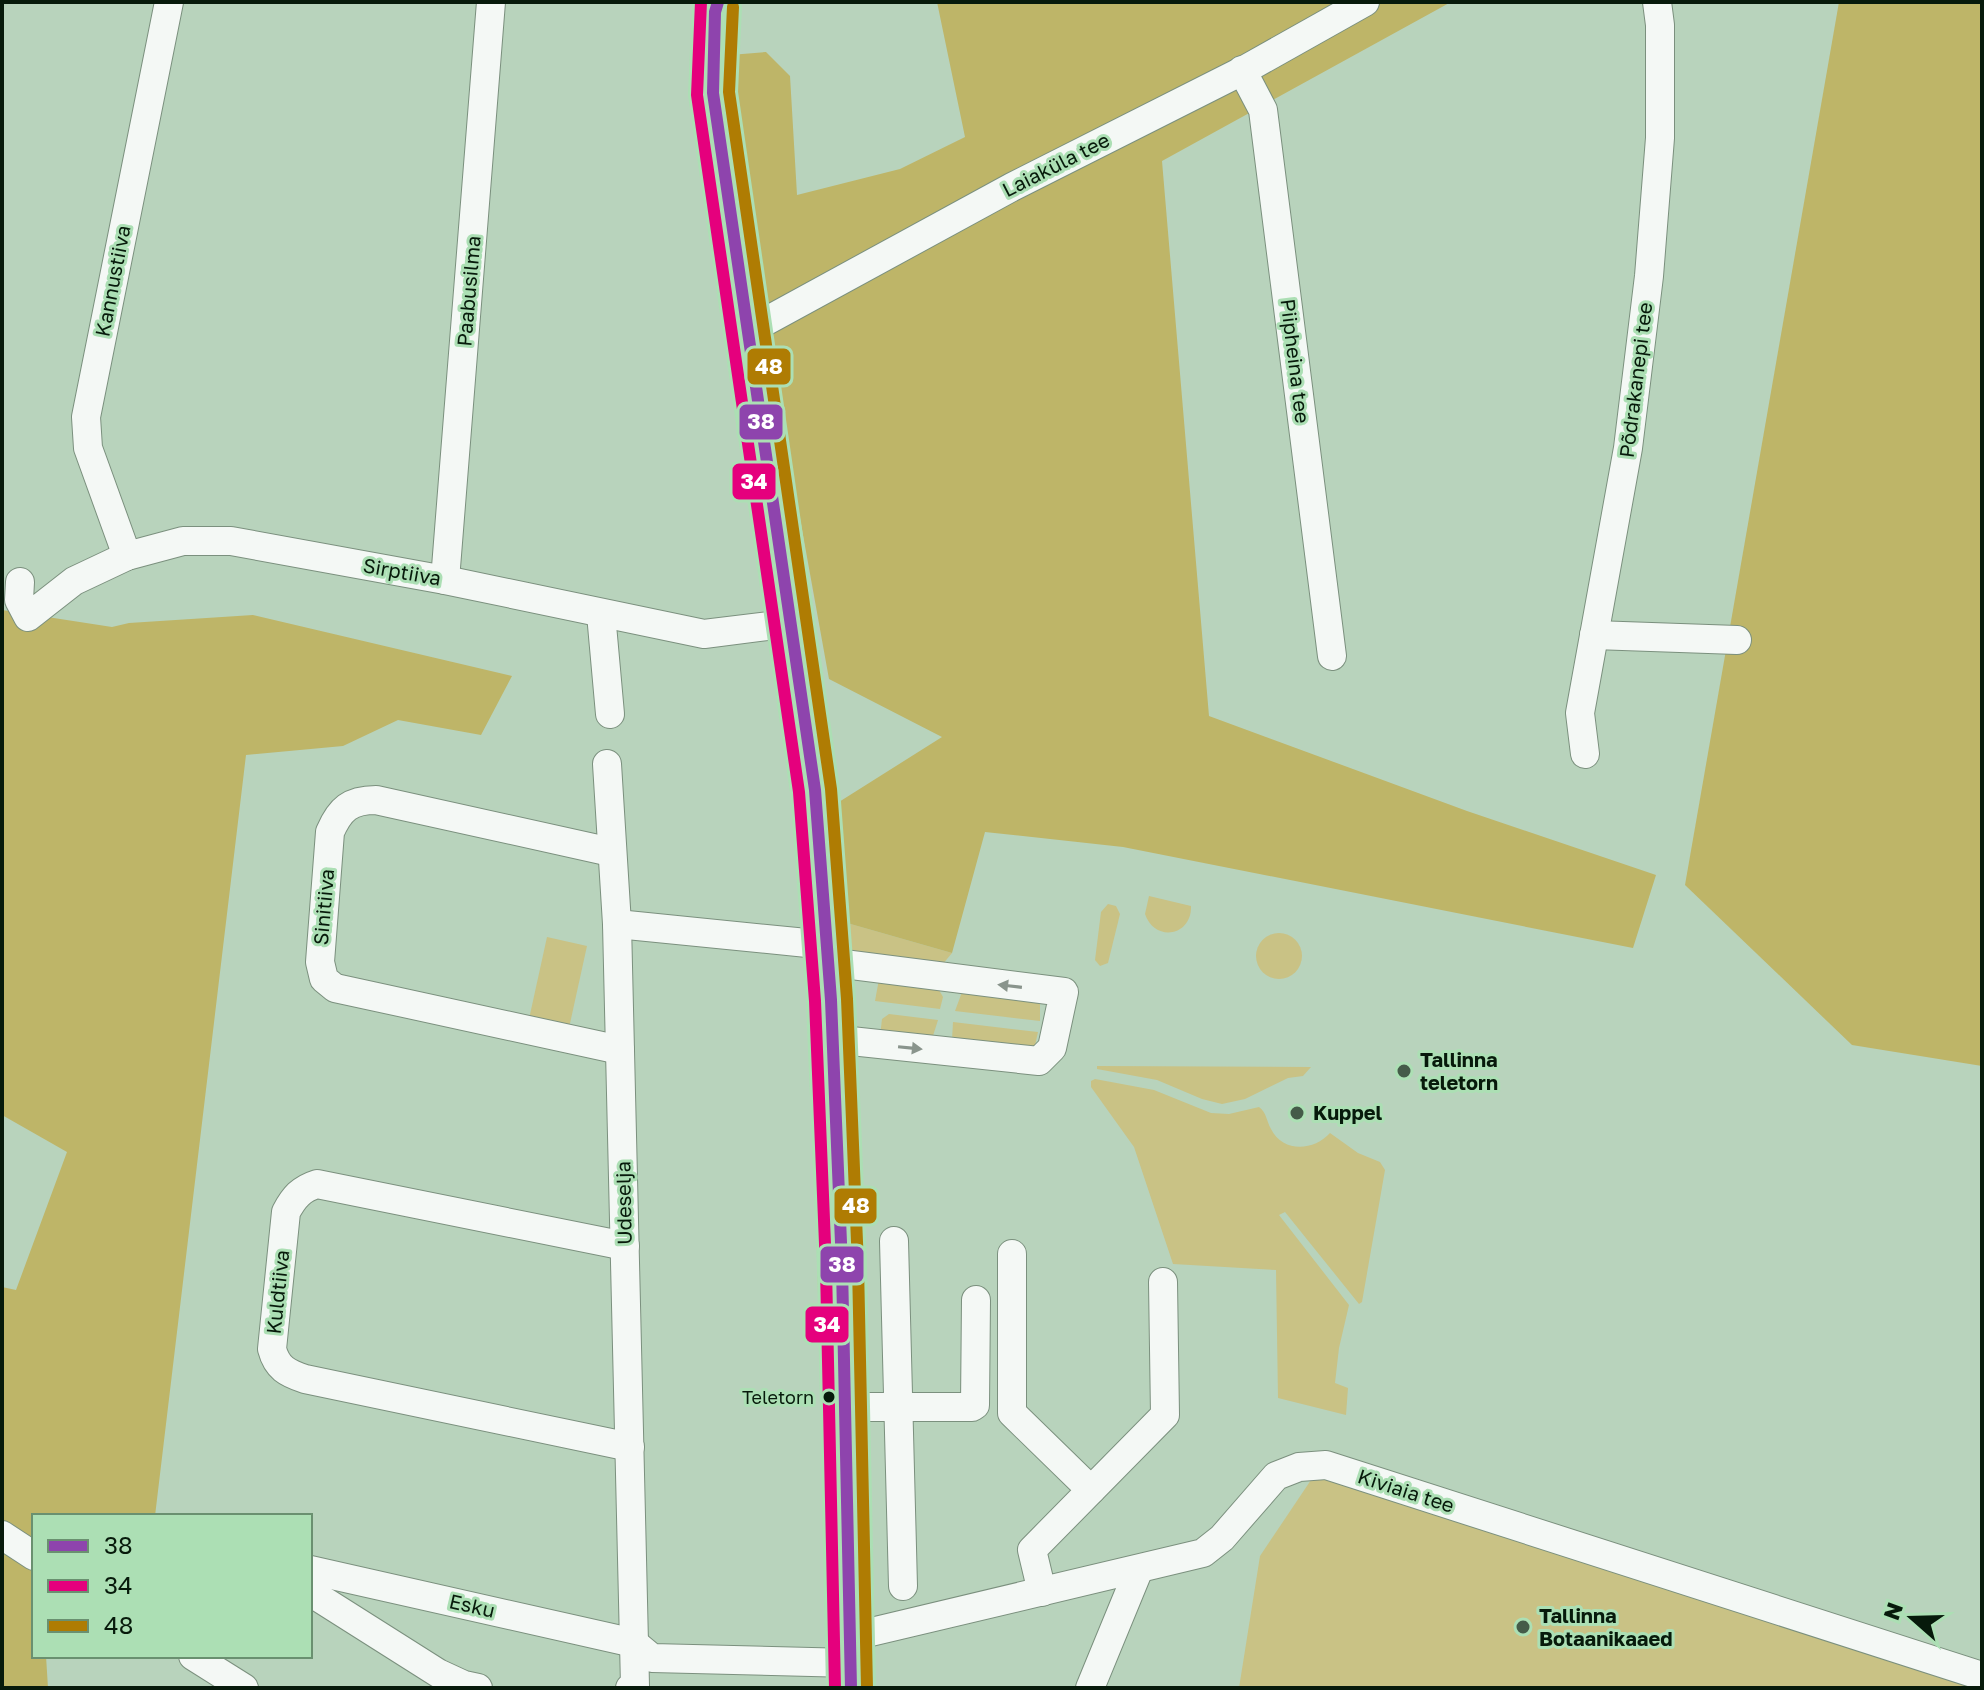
<svg xmlns="http://www.w3.org/2000/svg" width="1984" height="1690" font-family="'Golos Text',sans-serif">
	<style>
		.green { fill: #c9c285 }
		.forest { fill: #beb568 }
		.lines { fill: none; stroke-linecap: round; stroke-linejoin: round }
		.minor-casing { stroke: #7b907e; stroke-width: 30 }
		.major-casing { stroke: #dfebe1; stroke-width: 36 }
		.minor { stroke: #f4f8f5; stroke-width: 28 }
		.major { stroke: #d9e7dc; stroke-width: 34 }
		.bus-1-casing { stroke: #acdfb4; stroke-width: 18 }
		.bus-2-casing { stroke: #acdfb4; stroke-width: 18 }
		.bus-3-casing { stroke: #acdfb4; stroke-width: 18 }
		.bus-1 { stroke: #8e44ad; stroke-width: 12 }
		.bus-2 { stroke: #e5007d; stroke-width: 12 }
		.bus-3 { stroke: #af7c03; stroke-width: 12 }
		.oneway { fill: #89948c }
		.poi-dot { fill: #455b49; stroke: #acdfb4; stroke-width: 3 }
		.bus-dot { fill: #071a0b; stroke: #acdfb4; stroke-width: 3 }
		.labels { text-anchor: middle; stroke-width: 6; stroke-linejoin: round; paint-order: stroke }
		.bus-label { font-size: 18px; fill: #071a0b; stroke: #acdfb4; text-anchor: end }
		.street-label { font-size: 20px; fill: #071a0b; stroke: #acdfb4 }
		.poi-label { font-size: 20px; font-weight: bold; fill: #071a0b; stroke: #acdfb4; text-anchor: start }
		.line-badge { stroke: #acdfb4; stroke-width: 3 }
		.badge-label { font-size: 22px; text-anchor: middle; font-weight: bold; fill: #fff }
	</style>
	<rect width="100%" height="100%" fill="#b8d3bc"/>
	<g class="green">
		<path d="M831,808L847,923L952,953L942,965L852,958L841,948Z"/>
		<path d="M1149,896L1191,906C1192,936 1155,943 1145,914Z"/>
		<path d="M1108,904L1116,906L1120,914L1108,963L1100,966L1095,960L1101,912Z"/>
		<circle cx="1279" cy="956" r="23"/>
		<path d="M547,937L587,946L569,1028L529,1019Z"/>
		<path d="M879,979L939,990L943,997L940,1009L875,1001Z"/>
		<path d="M962,992L1040,1000V1021L955,1011Z"/>
		<path d="M889,1014L938,1020L932,1039L880,1036L882,1019Z"/>
		<path d="M953,1022L1038,1032L1034,1050L952,1040Z"/>
		<path d="M1097,1066L1311,1067L1303,1076L1288,1078L1245,1099L1222,1104L1202,1099L1157,1080L1097,1069Z"/>
		<path d="M1095,1079L1154,1090L1211,1113L1229,1114L1259,1107C1267,1113 1266,1120 1271,1129C1283,1153 1314,1151 1330,1133L1358,1153L1380,1162L1385,1170L1362,1302L1359,1304L1285,1212L1279,1215L1349,1305L1339,1348L1335,1383L1348,1388L1346,1415L1278,1398L1276,1270L1173,1264L1134,1147L1091,1087V1081Z"/>
		<path d="M818,1088L830,1336L819,1333L813,1096Z"/>
		<path d="M826,1424L839,1494L836,1637L831,1645L826,1643L822,1425Z"/>
		<path d="M1315,1474L1982,1688H1239L1260,1556Z"/>
	</g>
	<g class="forest">
		<path d="M937,2H1451L1162,161L1209,716L1467,811L1656,875L1633,948L1123,847L985,832L952,953L847,923L831,807L942,737L829,679L733,147L730,55L766,52L790,76L797,195L900,169L965,137Z"/>
		<path d="M1839,2H1982V1066L1852,1045L1685,885Z"/>
		<path d="M2,610L112,627L129,623L253,615L512,676L481,735L398,720L343,746L246,755L155,1516H34V1656H46L48,1688H2V1287L16,1290L67,1152L2,1115Z"/>
	</g>
	<g class="lines">
		<defs>
			<g id="minor">
				<path d="M1242,70L1263,110L1332,656"/>
				<path d="M748,331L1012,187L1244,70L1365,2"/>
				<path d="M127,556L88,448L86,417L169,2"/>
				<path d="M445,580L491,2"/>
				<path d="M20,582L19,600L28,617L74,581L127,556L183,541H231L445,580L704,634L792,623"/>
				<path d="M601,614L610,714"/>
				<path d="M1594,635L1737,640"/>
				<path d="M1585,754L1580,713L1628,448L1649,276L1660,138V25L1657,2"/>
				<path d="M607,764L617,924L634,1643L635,1686L630,1688"/>
				<path d="M611,852L376,800C350,800 340,809 330,832L320,962L324,979L335,988L620,1050"/>
				<path d="M617,924L827,945"/>
				<path d="M828,962L1064,992L1052,1048L1039,1061L832,1039"/>
				<path d="M894,1241L903,1586"/>
				<path d="M625,1246L317,1184C301,1189 294,1197 286,1212L272,1349C277,1368 287,1373 305,1379L630,1447"/>
				<path d="M1012,1254V1413L1091,1490"/>
				<path d="M846,1407H972L975,1405L976,1300"/>
				<path d="M2,1535L34,1556"/>
				<path d="M310,1570L634,1643L652,1658L851,1663"/>
				<path d="M310,1592L438,1673L464,1685L478,1688"/>
				<path d="M1042,1592L1032,1550L1165,1415L1163,1282"/>
				<path d="M850,1637L1203,1553L1222,1538L1276,1476L1299,1467L1326,1465L1982,1676"/>
				<path d="M193,1656L244,1688"/>
				<path d="M1090,1688L1139,1569"/>
			</g>
			<path id="major" d="M718,2L715,12L713,93L815,790L831,1000L842,1267L849,1516L851,1688"/>
		</defs>
		<use href="#minor" class="minor-casing"/>
		<use href="#major" class="major-casing"/>
		<use href="#minor" class="minor"/>
		<use href="#major" class="major"/>
		<defs>
			<path id="bus-1" d="M718,2L715,12L713,93L815,790L831,1000L842,1267L851,1688"/>
			<path id="bus-2" d="M701,2L697,95L799,792L815,1001L826,1268L835,1688"/>
			<path id="bus-3" d="M733,7L729,92L831,789L847,999L858,1266L867,1688"/>
		</defs>
		<use href="#bus-1" class="bus-1-casing"/>
		<use href="#bus-2" class="bus-2-casing"/>
		<use href="#bus-3" class="bus-3-casing"/>
		<use href="#bus-1" class="bus-1"/>
		<use href="#bus-2" class="bus-2"/>
		<use href="#bus-3" class="bus-3"/>
	</g>
	<defs><path id="oneway-solid" d="M-6-.8H1V-3.2L6.5 0L1 3.2V.8H-6Z" transform="scale(2)"/></defs>
	<g class="oneway">
		<use href="#oneway-solid" transform="translate(1010 986) rotate(-173)"/>
		<use href="#oneway-solid" transform="translate(910 1048) rotate(6)"/>
	</g>
	<g class="poi-dot">
		<circle cx="1404" cy="1071" r="8"/>
		<circle cx="1297" cy="1113" r="8"/>
		<circle cx="1523" cy="1627" r="8"/>
	</g>
	<circle class="bus-dot" cx="829" cy="1397" r="7"/>
	<g class="labels">
		<g class="bus-label">
			<text x="814" y="1404">Teletorn</text>
		</g>
		<g class="street-label">
			<text transform="translate(1056 165) rotate(-27)" y="7">Laiaküla tee</text>
			<text transform="translate(113 281) rotate(-79)" y="7">Kannustiiva</text>
			<text transform="translate(469 291) rotate(-85)" y="7">Paabusilma</text>
			<text transform="translate(1295 361) rotate(83)" y="7">Piipheina tee</text>
			<text transform="translate(1636 380) rotate(-83)" y="7">Põdrakanepi tee</text>
			<text transform="translate(402 572) rotate(10)" y="7">Sirptiiva</text>
			<text transform="translate(324 907) rotate(-85)" y="7">Sinitiiva</text>
			<text transform="translate(624 1203) rotate(-91)" y="7">Udeselja</text>
			<text transform="translate(278 1292) rotate(-84)" y="7">Kuldtiiva</text>
			<text transform="translate(1406 1491) rotate(18)" y="7">Kiviaia tee</text>
			<text transform="translate(472 1606) rotate(13)" y="7">Esku</text>
		</g>
		<g class="poi-label">
			<text x="1420" y="1067">Tallinna<tspan x="1420" dy="23">teletorn</tspan></text>
			<text x="1313" y="1120">Kuppel</text>
			<text x="1539" y="1623">Tallinna<tspan x="1539" dy="23">Botaanikaaed</tspan></text>
		</g>
	</g>
	<g class="line-badge">
		<rect x="746" y="347" width="46" height="39" rx="8" fill="#af7c03"/>
		<rect x="738" y="403" width="46" height="38" rx="8" fill="#8e44ad"/>
		<rect x="731" y="462" width="46" height="39" rx="8" fill="#e5007d"/>
		<rect x="833" y="1187" width="45" height="38" rx="8" fill="#af7c03"/>
		<rect x="819" y="1245" width="46" height="39" rx="8" fill="#8e44ad"/>
		<rect x="804" y="1305" width="46" height="39" rx="8" fill="#e5007d"/>
	</g>
	<g class="badge-label">
		<text x="769" y="374">48</text>
		<text x="761" y="429">38</text>
		<text x="754" y="489">34</text>
		<text x="856" y="1213">48</text>
		<text x="842" y="1272">38</text>
		<text x="827" y="1332">34</text>
	</g>
	<rect width="1984" height="1690" fill="none" stroke="#071a0b" stroke-width="8"/>
	<rect x="32" y="1514" width="280" height="144" fill="#acdfb4" stroke="#6a9070" stroke-width="2"/>
	<rect x="48" y="1540" width="40" height="12" fill="#8e44ad" stroke="#6a9070" stroke-width="2"/>
	<text x="104" y="1554" font-size="24" fill="#071a0b">38</text>
	<rect x="48" y="1580" width="40" height="12" fill="#e5007d" stroke="#6a9070" stroke-width="2"/>
	<text x="104" y="1594" font-size="24" fill="#071a0b">34</text>
	<rect x="48" y="1620" width="40" height="12" fill="#af7c03" stroke="#6a9070" stroke-width="2"/>
	<text x="104" y="1634" font-size="24" fill="#071a0b">48</text>
	<g transform="translate(1912 1618) rotate(290)" stroke="#acdfb4" stroke-width="6" paint-order="stroke">
	<path d="M0-6L14 30L0 20L-14 30Z" fill="#071a0b"/>
	<text y="-12" font-size="22" font-weight="bold" text-anchor="middle" fill="#071a0b">N</text>
	</g>
</svg>
